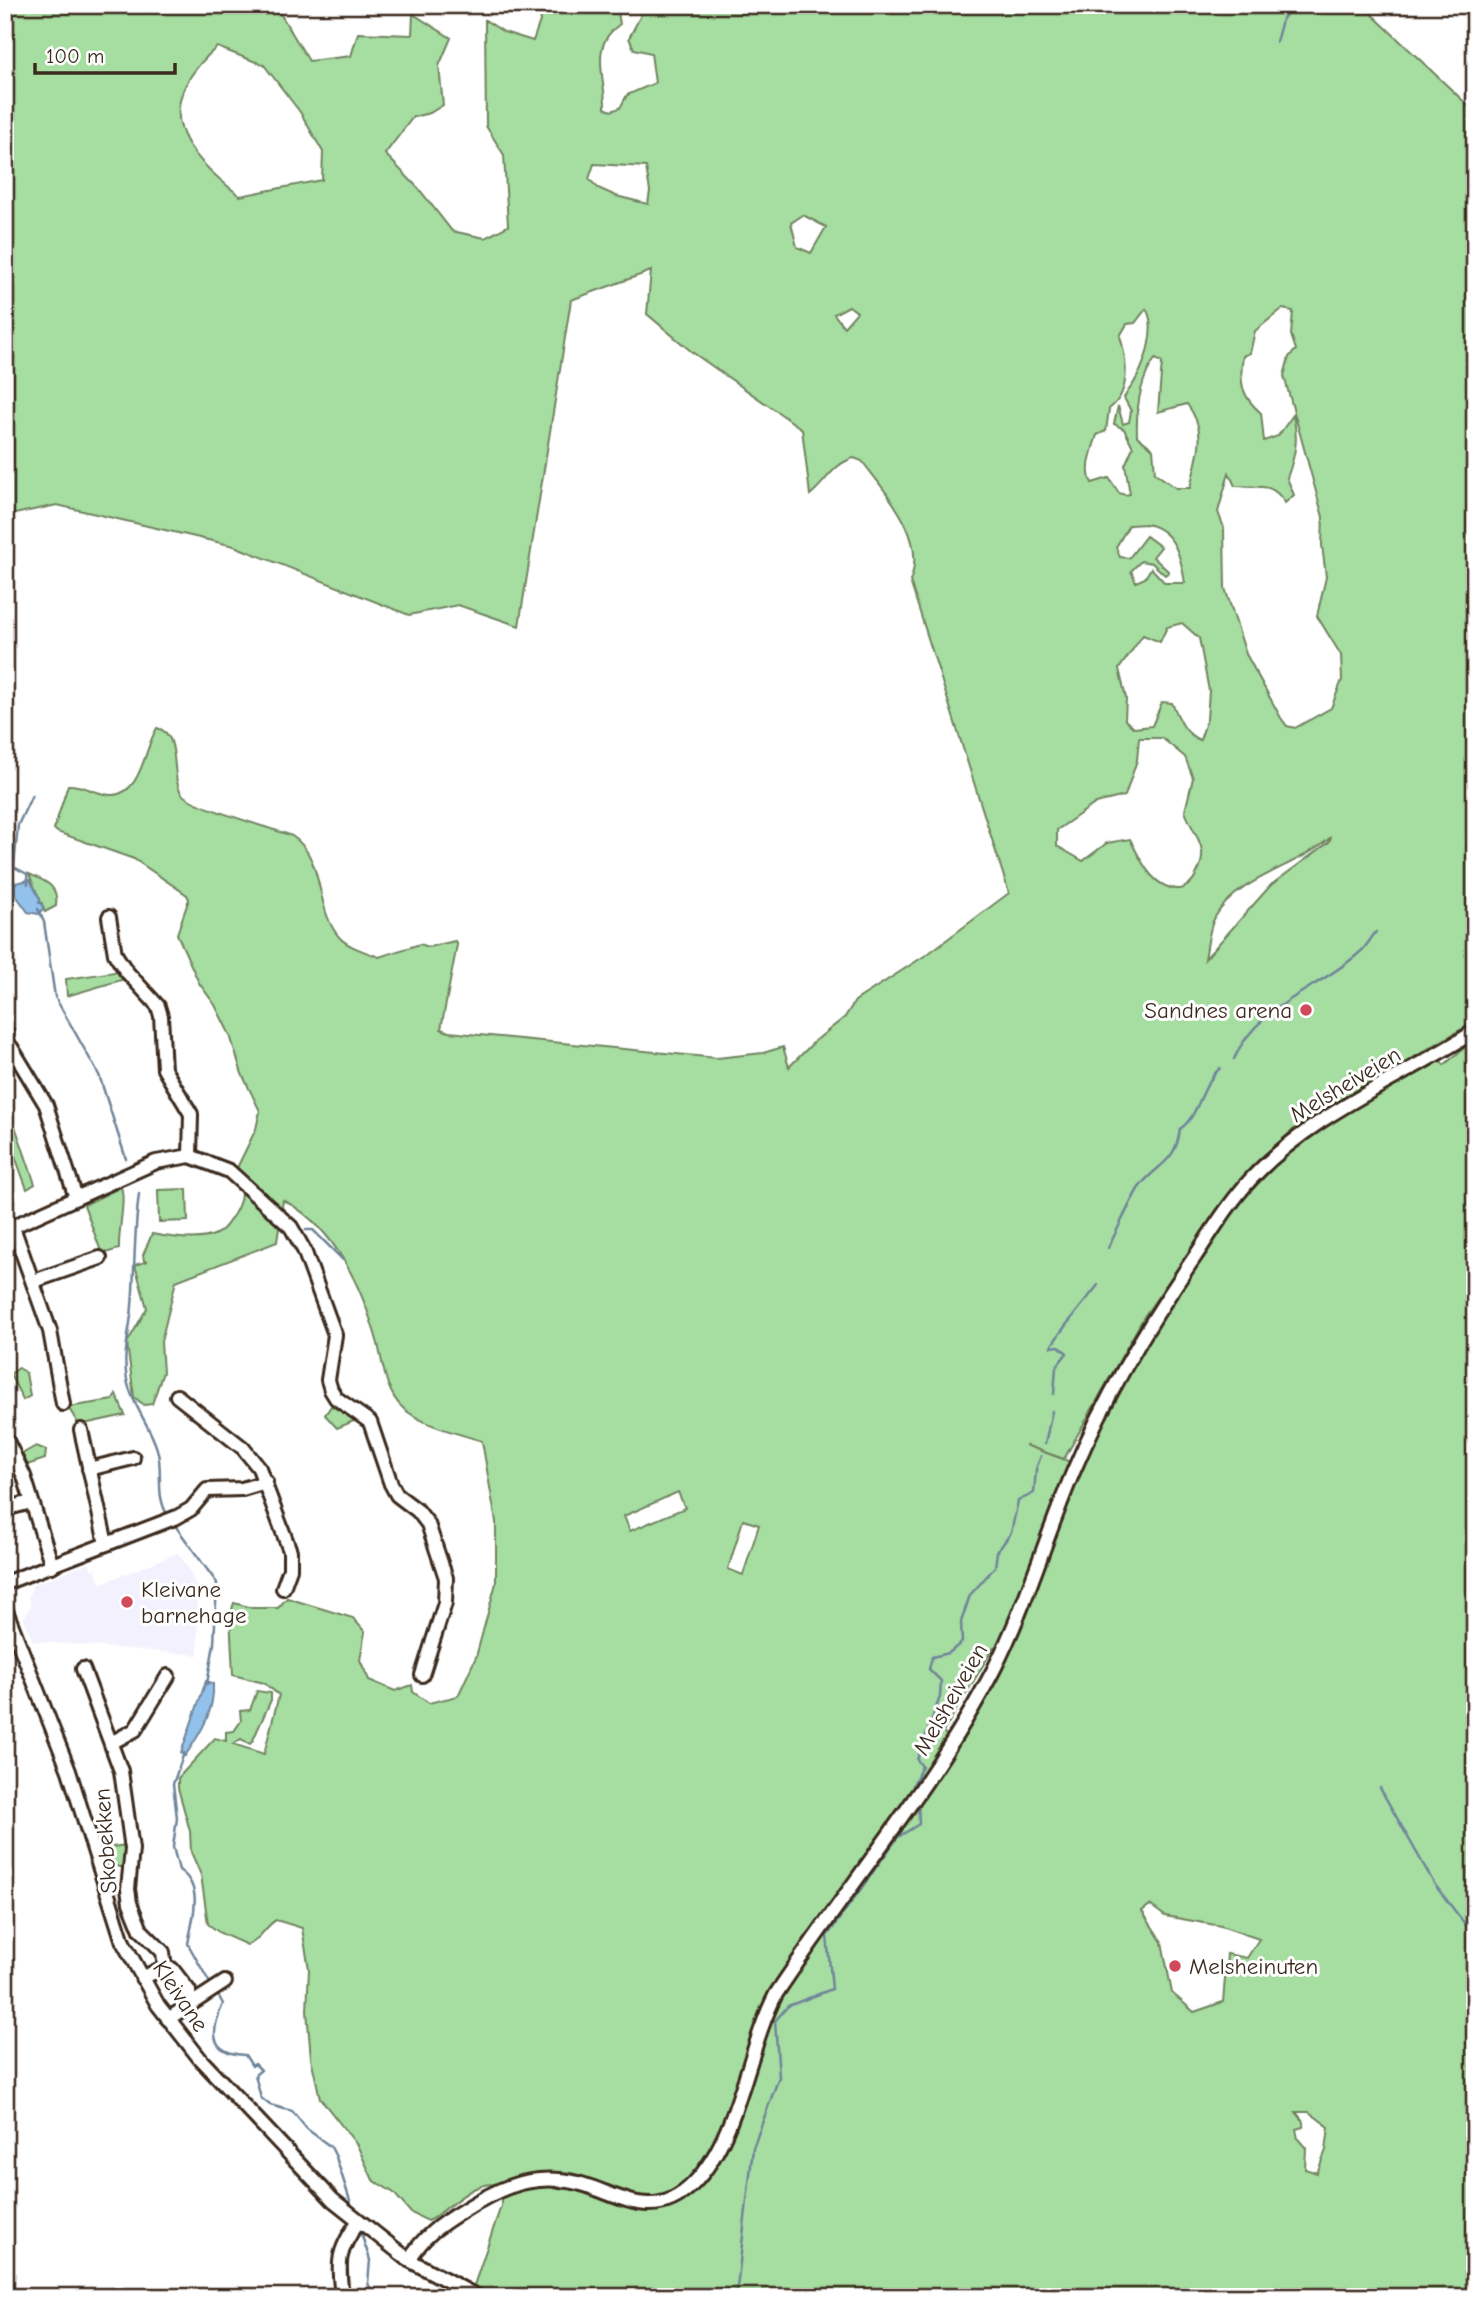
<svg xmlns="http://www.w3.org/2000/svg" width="1480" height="2302" font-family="'Comic Neue',sans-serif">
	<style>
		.built { fill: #f3f1fd }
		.green { fill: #a6dda1; stroke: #708460; stroke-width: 2; fill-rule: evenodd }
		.water { fill: #92c1ec; stroke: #6f859a; stroke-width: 2 }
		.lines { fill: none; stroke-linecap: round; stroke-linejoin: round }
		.stream { stroke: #6f859a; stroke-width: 2.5 }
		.minor-casing { stroke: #3b2a1e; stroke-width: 18 }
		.minor { stroke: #fff; stroke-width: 12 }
		.poi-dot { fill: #d1495b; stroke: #fff; stroke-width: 2.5 }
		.labels { text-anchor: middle; stroke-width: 6; stroke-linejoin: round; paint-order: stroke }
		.poi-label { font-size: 23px; fill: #3b2a1e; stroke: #fff; text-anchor: start }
		.street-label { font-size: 23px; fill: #3b2a1e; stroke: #fff }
	</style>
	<rect width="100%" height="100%" fill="#fff"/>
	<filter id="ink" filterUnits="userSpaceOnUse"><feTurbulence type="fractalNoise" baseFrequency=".0143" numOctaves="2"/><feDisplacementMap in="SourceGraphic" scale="14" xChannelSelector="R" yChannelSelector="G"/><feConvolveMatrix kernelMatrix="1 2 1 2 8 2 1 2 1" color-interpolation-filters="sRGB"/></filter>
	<g filter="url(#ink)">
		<path class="built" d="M178,1553L190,1571L197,1590L198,1655L33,1641L24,1619L31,1604L28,1597L33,1585L89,1563L92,1570L96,1568L100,1584Z"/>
		<g class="green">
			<path d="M5,5H275L309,61L351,56L358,33L412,35L413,14L451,38L439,66L443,105L430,113L413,117L385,154L419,189L452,231L485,238L508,226L504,155L486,126L485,20L504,32L533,41L542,15L537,5L617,6L620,24C588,46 606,77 605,108L611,111L620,108L627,95L655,83L651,53L634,49L629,38L641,15L637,5H1362L1475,112V1021L1296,1127L1247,1172L1145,1315L1064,1459L1025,1445L1076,1464L1131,1360L1239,1204L1300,1139L1439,1059L1444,1065L1475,1039V2297H470L501,2206V2186C475,2176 449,2210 428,2221L411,2213L394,2193L373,2180L357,2145L320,2098L311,2058L307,2011L309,1969L302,1928L276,1920C265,1926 259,1942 247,1945L220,1933L208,1924L201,1875L191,1852L190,1831L178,1788V1778L215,1738L226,1741V1732L234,1731L241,1721L240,1711L250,1710L257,1691L271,1693V1700L253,1740L250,1744L241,1739L233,1744L264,1754L279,1695L264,1683L233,1675L230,1615L234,1603L252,1608H278L287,1598L353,1618L365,1632L360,1660L369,1680L395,1691L412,1685L413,1692L429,1703L458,1696L476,1657L496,1583V1522L482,1441C457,1433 423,1426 403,1408C386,1393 383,1365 378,1344C363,1290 336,1227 283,1200L277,1242L176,1281L161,1342L163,1372L152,1404L144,1405L134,1397L127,1343L147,1308L135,1265L148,1261H144L143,1255L152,1234C168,1237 201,1242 216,1234C225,1230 229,1221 234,1214C244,1197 242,1192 234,1174L256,1129L260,1111L242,1074L230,1035L215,1005L199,983L177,934L189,899L187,895L134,859L57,832L54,829L68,785C83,784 97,795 112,795C142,794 144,748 157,728C182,734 169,775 182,794C191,806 274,829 292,836C326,858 314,910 340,938C350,948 367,952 379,957L420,944L429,947L455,941L457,945L441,1029L449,1032L717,1058L763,1053L783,1047L789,1067L815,1041L845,1017L855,1001L929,953L1009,893L910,581C928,538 886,493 862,461L854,458C834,463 826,482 810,495L802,429L692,352L647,314L651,271L571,300L519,626L458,605L409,615L234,546L57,505L5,516ZM217,47L264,65L300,112L323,152L322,180L240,196C179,149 150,106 217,47ZM594,164L646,167L650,191L648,204L616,196L598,188L589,179ZM803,215L826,227L811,253L797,247L791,223ZM849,306L857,312L844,327L834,314ZM1146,309C1157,325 1146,362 1136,379C1133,386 1127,391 1124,398L1131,411L1129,422L1123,424L1118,406L1114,424L1124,429L1133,447L1125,465L1130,494L1125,495L1119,493L1109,478L1092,483C1084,470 1093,448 1097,435L1106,431L1109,409C1132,392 1127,360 1120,336L1127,324L1135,323ZM1282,309L1293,311L1291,335L1296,350L1289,357L1284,376L1323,517L1322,545L1326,577L1317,616L1341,655L1342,680L1331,708L1295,728L1287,726L1281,718L1246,654L1225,588L1224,528L1218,512L1229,473L1235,486C1258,488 1272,481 1285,503L1294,495L1287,478C1295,456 1299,439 1293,415L1278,436L1264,441L1261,413C1241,396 1239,382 1243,356L1250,353L1255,331ZM1155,359L1162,362L1158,412L1187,404C1209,433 1197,455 1190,488H1176L1155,473L1153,449L1137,436C1136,409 1139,381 1155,359ZM1146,524C1175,530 1181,557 1185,583H1165L1151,568L1145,578L1136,582L1131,571L1141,561L1152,563L1165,575L1169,572L1153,557L1161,547L1146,536L1129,558L1120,557L1116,547L1129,525ZM1182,623L1199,638L1209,691L1207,719L1200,740C1184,734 1179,718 1172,703L1162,702L1152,726L1134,728L1125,720L1126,698L1119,669L1143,635L1160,642L1167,627ZM1139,738H1162L1185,757L1193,778L1185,811C1193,835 1211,847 1197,873C1194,880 1189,886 1181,889C1153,890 1141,861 1130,839L1107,843L1083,861L1057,846V830L1096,803L1125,796L1137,760ZM1331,837L1329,842L1271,885L1205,959C1208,945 1208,930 1215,917C1238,877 1298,867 1331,837ZM678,1492L685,1508L630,1531L624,1516ZM743,1520L759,1525L743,1575L728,1569ZM994,1647L998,1649L949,1737L943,1732ZM1150,1905L1165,1916L1221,1926L1259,1939L1247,1958L1227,1954L1223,2002L1194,2012L1172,1993L1162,1942L1142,1911ZM1296,2112H1309L1329,2127L1326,2150L1317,2173L1305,2169L1306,2148L1298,2139L1296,2129L1303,2127L1304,2122Z"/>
			<path d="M29,874C45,881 59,885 56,906L45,912Z"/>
			<path d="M121,971L128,978L67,996L66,979Z"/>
			<path d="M15,1126L35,1184L27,1189L5,1129Z"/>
			<path d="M121,1187C126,1201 118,1230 119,1249L102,1254L84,1205Z"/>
			<path d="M187,1189L188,1221L159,1222L158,1190Z"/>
			<path d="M19,1368L26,1373L30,1396L23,1400L10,1374Z"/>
			<path d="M116,1394L125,1415L79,1425L68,1407L113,1400Z"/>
			<path d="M331,1406L356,1420L337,1428L325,1415Z"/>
			<path d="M36,1446L46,1450L45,1459L27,1465L22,1454Z"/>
			<path d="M127,1845V1868L115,1866L111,1847Z"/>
		</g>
		<g class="water">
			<path d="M30,880L40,899L39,903H42L43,909L38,914L28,912L15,894V883Z"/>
			<path d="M206,1681L213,1684C215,1711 200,1734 185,1756L181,1753Z"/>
		</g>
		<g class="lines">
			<g class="stream">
				<path d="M1276,42L1282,20L1293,5"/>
				<path d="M5,881L15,883"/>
				<path d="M28,884L27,874L14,867L18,825L32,795"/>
				<path d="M38,909L44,922L55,997L99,1075L126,1159"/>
				<path d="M1234,1059C1257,1005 1318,990 1359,953C1366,948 1370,939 1376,932"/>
				<path d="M139,1194C134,1232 135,1269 132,1306C130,1332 122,1354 127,1380C132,1405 150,1425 157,1449C164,1472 154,1493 168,1516"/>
				<path d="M306,1230H313L343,1260"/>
				<path d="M1108,1248C1118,1229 1127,1208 1138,1189C1155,1164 1176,1165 1180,1129C1200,1115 1200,1086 1220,1068"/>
				<path d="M1054,1394L1056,1367L1067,1353L1059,1346L1051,1347C1055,1337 1089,1297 1098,1285"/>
				<path d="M1045,1444L1052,1411"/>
				<path d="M174,1524L217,1583L214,1644L207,1684"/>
				<path d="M184,1753L173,1784L177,1818L173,1847L179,1870C205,1887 192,1919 188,1944L211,1985"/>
				<path d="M1380,1788L1435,1885L1475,1937"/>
				<path d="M915,1790L913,1785L922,1766L917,1760L940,1697L941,1681L929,1669L932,1657L949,1653L962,1642L961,1622L970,1595L995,1567L997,1552L1011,1533L1018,1501L1034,1493L1036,1469L1041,1456"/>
				<path d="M217,1993L223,2004C211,2031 208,2053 245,2055L252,2066L255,2064L261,2070L255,2075L261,2098L270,2105L292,2111L307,2129L331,2147L336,2157L353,2210"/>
				<path d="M360,2230L370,2260L368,2283L374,2297"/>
				<path d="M736,2297L753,2148L779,2077L775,2021L788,2006L832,1989L827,1936L898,1837L919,1824L918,1800"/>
			</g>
			<defs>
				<g id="minor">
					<path d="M109,917L115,954L126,971L158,1006L161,1016L164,1069L191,1114L190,1156"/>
					<path d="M5,1030L7,1034"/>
					<path d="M11,1047L46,1105L76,1198"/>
					<path d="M13,1227L50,1331L63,1404"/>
					<path d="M5,1230L156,1162L190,1156L229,1171L291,1227L304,1250L335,1335L328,1380L331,1390L336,1398L370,1422L391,1484L397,1495L418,1511L428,1524L446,1578L445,1603L422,1675"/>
					<path d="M34,1281L100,1258"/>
					<path d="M177,1396L243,1448L259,1468L290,1551V1569L283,1588"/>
					<path d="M81,1430L106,1544"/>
					<path d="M5,1437L24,1476L52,1566"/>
					<path d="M89,1469L133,1458"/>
					<path d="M5,1509L31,1502"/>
					<path d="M5,1583L177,1517L191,1509L207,1490L242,1489L266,1482"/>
					<path d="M5,1608L69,1771L123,1942L158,2005L201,2060L333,2200L409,2260L478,2297"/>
					<path d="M83,1669L121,1771L132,1849L128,1889L130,1903L141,1930L163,1952L165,1968"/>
					<path d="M111,1743L135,1730L168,1676"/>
					<path d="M142,1978L163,1968L172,1969L189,1991V2007"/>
					<path d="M168,2019L225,1982"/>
					<path d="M409,2260C423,2236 441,2224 464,2210C494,2191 522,2177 559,2180C609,2183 647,2230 693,2184C739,2138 747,2049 776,1994C848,1885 934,1785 994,1669C1026,1606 1046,1536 1074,1470C1106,1395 1147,1326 1194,1258C1212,1231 1229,1203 1251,1179C1314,1112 1399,1080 1475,1031"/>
					<path d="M342,2297C338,2261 337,2252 358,2222"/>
				</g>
			</defs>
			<use href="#minor" class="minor-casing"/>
			<use href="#minor" class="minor"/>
		</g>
	</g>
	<g class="poi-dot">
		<circle cx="1306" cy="1010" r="7"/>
		<circle cx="127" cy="1602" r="7"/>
		<circle cx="1175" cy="1966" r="7"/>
	</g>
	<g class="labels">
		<g class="poi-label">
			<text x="1292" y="1018" text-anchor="end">Sandnes arena</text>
			<text x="141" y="1597">Kleivane<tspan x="141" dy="26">barnehage</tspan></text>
			<text x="1189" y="1974">Melsheinuten</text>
		</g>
		<g class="street-label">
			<text transform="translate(1345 1084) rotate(-31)" y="8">Melsheiveien</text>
			<text transform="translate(950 1699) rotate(-60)" y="8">Melsheiveien</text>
			<text transform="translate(105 1841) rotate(-94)" y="8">Skobekken</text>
			<text transform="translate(181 1996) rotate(56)" y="8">Kleivane</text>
		</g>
	</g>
	<rect width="1480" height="2302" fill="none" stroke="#fff" stroke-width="28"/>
	<rect x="14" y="14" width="1452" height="2274" fill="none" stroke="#3b2a1e" stroke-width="2.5" filter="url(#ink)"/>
	<path d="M35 63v10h140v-10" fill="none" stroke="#3b2a1e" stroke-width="3.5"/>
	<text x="46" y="63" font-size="21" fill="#3b2a1e" stroke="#ffffff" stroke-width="5" paint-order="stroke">100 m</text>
</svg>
